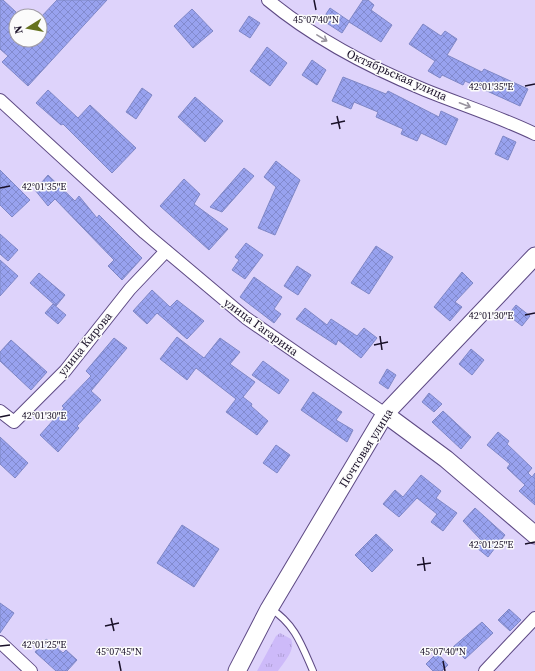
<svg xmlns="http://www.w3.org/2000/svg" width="535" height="671" font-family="'Source Serif 4',serif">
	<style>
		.grass { fill: url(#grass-tufts) }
		.building { fill: url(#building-cross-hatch); stroke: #7f87c6 }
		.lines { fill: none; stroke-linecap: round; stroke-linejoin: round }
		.lane-casing { stroke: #5e4a84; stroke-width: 8 }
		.street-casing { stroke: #5e4a84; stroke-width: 14 }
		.secondary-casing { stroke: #5e4a84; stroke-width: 19 }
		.lane { stroke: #fff; stroke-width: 6 }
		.street { stroke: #fff; stroke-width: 12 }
		.secondary { stroke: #fff; stroke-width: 17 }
		.oneway { stroke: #98939e }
		.ticks { fill: none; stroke: #191028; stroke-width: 1.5 }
		.labels { text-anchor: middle; stroke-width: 3; stroke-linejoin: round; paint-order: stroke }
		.street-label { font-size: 12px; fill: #191028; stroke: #fbfbfb }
		.ticks-label { font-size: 10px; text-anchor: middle; fill: #191028; stroke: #fbfbfb; stroke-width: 3; stroke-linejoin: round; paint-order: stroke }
	</style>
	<defs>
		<pattern id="grass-tufts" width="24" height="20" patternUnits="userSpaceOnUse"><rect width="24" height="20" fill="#cdbaf9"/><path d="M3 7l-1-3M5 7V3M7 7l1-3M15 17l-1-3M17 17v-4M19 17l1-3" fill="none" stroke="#af9fd5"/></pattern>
		<pattern id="building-cross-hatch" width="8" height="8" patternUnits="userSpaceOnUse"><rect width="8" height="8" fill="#98a2ef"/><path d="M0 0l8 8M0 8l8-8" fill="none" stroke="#828acd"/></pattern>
	</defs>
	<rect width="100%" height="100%" fill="#ded3fb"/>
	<path class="grass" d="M280,633L291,639C296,650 284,662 278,671H257L276,636Z"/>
	<g class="building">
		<path d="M0,0H3L16,12V40H40V18L57,0H107L28,86L2,62L8,56L0,49Z"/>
		<path d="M363,0H368L374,5L371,10L392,25L381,42L349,22L342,33L322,20L330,8L349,21Z"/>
		<path d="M192,9L213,31L193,48L174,26Z"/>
		<path d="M249,16L260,23L250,38L239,31Z"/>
		<path d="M423,24L441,36L445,31L457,39L447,55L482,72L484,69L528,89L520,106L465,81L463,85L442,75L440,78L428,71L435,61L409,44Z"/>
		<path d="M267,47L287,63L270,86L250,71Z"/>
		<path d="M312,60L326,70L317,85L302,75Z"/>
		<path d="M343,77L386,94L388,91L439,117L441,111L458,119L446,145L421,133L417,141L401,134L403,129L376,117L378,112L354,102L351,109L332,101Z"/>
		<path d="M142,88L152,95L136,119L126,112Z"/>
		<path d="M48,90L78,118L90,105L136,148L112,173L63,124L61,125L36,103Z"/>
		<path d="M195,97L223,121L205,142L178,117Z"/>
		<path d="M503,136L516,142L508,160L495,154Z"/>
		<path d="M276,161L300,180L275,235L258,228L276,187L264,177Z"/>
		<path d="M244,168L254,176L222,212L210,207Z"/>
		<path d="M0,170L30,200L12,217L0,205Z"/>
		<path d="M48,175L75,201L79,196L97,218L99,215L142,258L122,280L108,266L114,260L55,199L48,206L35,190Z"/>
		<path d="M184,179L200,194L194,204L228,229L209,250L160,206Z"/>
		<path d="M0,234L18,250L8,261L0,254Z"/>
		<path d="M246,243L263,255L245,279L232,270L239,260L235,257Z"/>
		<path d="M376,246L393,257L369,294L351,283Z"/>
		<path d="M0,260L18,276L0,296Z"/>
		<path d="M297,266L311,275L298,295L284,286Z"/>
		<path d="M462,272L473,283L455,302L462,307L450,321L434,307Z"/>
		<path d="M39,273L65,295L56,306L30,283Z"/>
		<path d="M254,277L282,297L274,309L281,314L274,323L240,297Z"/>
		<path d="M152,290L170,307L177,300L204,321L187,339L157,313L147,324L133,311Z"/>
		<path d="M53,304L66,315L58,324L45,313Z"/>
		<path d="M516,305L530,316L522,326L508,315Z"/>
		<path d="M305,308L327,325L331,319L357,336L364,328L377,338L361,358L338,340L336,345L296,319Z"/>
		<path d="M177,337L204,358L220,338L240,352L230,364L255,382L243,397L252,404L251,406L268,421L257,435L226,412L236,399L196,368L187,380L160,359Z"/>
		<path d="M114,338L127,348L91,391L101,400L77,426L79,428L58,452L40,435L64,408L62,406L91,376L86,371Z"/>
		<path d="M11,340L47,372L31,390L0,361V352Z"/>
		<path d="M471,349L484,360L472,375L459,364Z"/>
		<path d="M263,361L289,380L279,394L252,375Z"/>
		<path d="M387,369L396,375L388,389L379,383Z"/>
		<path d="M313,392L342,412L336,420L353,430L347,442L301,410Z"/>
		<path d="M429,393L442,404L434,412L422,402Z"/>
		<path d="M443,411L471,437L461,449L432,422Z"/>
		<path d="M498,432L509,441L507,444L532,468L528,473L532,477L535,473V505L519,491L525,485L507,468L510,464L487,445Z"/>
		<path d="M0,437L28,463L15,478L0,464Z"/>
		<path d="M276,445L290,455L277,473L263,463Z"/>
		<path d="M421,475L441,491L436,498L457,513L443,531L431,522L437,514L417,498L399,517L383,504L395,490L403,497Z"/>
		<path d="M475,508L505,535L488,557L477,548L482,541L463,521Z"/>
		<path d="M182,525L219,549L194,587L157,563Z"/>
		<path d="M376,534L393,550L372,572L355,555Z"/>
		<path d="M0,603L14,613L0,633Z"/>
		<path d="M509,609L521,620L510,631L498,620Z"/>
		<path d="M482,622L493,633L465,659L453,647Z"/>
		<path d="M46,639L63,653L66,650L77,660L67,671H56L35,652Z"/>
		<path d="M437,653L448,665L442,671H433L426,664Z"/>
	</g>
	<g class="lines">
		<defs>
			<path id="lane" d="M271,609C295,624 302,646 313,671"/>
			<g id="street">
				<path d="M268,0C315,39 369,67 425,90C462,105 500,117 535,134"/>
				<path d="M0,100L145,233L246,318L385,414"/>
				<path d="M0,411L14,422L65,371L130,289L166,251"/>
				<path d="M0,642L31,671"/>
				<path d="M485,671L535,618"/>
			</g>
			<g id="secondary">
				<path d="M385,414L446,459L535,535"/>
				<path d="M237,671L269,609L385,414L535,256"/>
			</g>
		</defs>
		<use href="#lane" class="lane-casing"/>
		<use href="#street" class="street-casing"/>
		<use href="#secondary" class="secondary-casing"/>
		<use href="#lane" class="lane"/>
		<use href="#street" class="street"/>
		<use href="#secondary" class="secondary"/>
	</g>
	<defs><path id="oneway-shaft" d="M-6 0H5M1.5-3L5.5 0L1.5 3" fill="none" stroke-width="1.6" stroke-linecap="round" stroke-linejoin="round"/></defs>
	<g class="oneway">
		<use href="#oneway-shaft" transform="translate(322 38) rotate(31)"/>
		<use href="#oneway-shaft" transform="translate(465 105) rotate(21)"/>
	</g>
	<path class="ticks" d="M314,0L316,10M525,86L535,84M337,116L340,129M331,124L345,121M0,188L10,186M525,315L535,313M380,336L382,350M374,345L388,342M0,417L10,415M525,544L535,542M423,557L425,571M417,565L431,563M111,618L114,631M105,626L119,623M0,646L10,645M119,661L121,671M443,661L445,671"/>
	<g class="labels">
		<g class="street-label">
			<text transform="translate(397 75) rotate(24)" y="4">Октябрьская улица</text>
			<text transform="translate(261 327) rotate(36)" y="4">улица Гагарина</text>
			<text transform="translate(85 344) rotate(-51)" y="4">улица Кирова</text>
			<text transform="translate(366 448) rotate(-58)" y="4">Почтовая улица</text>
		</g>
	</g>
	<g class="ticks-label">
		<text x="316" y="23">45°07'40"N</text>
		<text x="491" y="90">42°01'35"E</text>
		<text x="44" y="190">42°01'35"E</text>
		<text x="491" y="319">42°01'30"E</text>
		<text x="44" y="419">42°01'30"E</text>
		<text x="491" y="548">42°01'25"E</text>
		<text x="44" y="648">42°01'25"E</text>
		<text x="119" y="655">45°07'45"N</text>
		<text x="443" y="655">45°07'40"N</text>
	</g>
	<g transform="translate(28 28) rotate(259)"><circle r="19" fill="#fbfbfb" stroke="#a19da7"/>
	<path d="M0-3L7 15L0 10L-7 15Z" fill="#66731f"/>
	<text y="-6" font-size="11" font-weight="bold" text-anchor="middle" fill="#191028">N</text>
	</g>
</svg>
